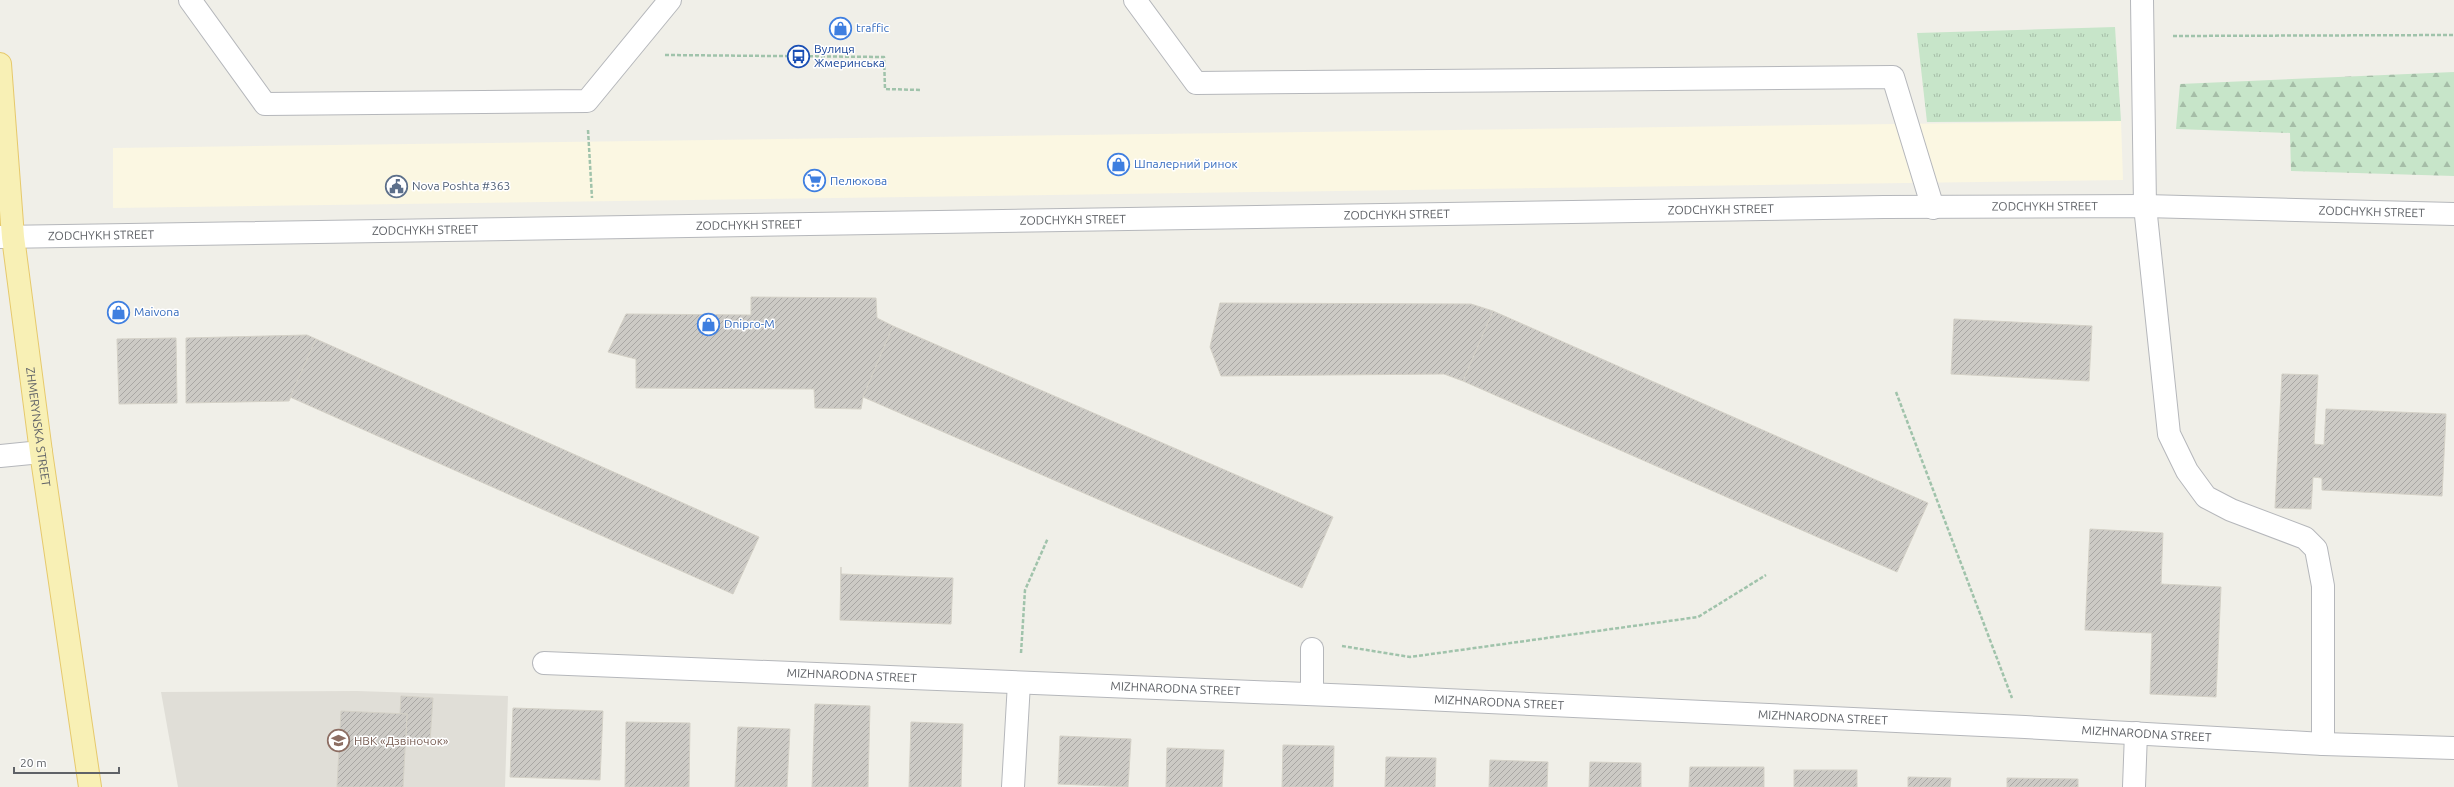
<svg xmlns="http://www.w3.org/2000/svg" width="2454" height="787" font-family="Ubuntu,sans-serif">
	<style>
		.commercial { fill: #fbf7e2 }
		.education { fill: #e0ded7 }
		.grass { fill: url(#grass-tufts) }
		.forest { fill: url(#forest-firs) }
		.building { fill: url(#building-hatch); stroke: #d4d1c7 }
		.lines { fill: none; stroke-linecap: round; stroke-linejoin: round }
		.minor-casing { stroke: #b5b7bb; stroke-width: 24 }
		.major-casing { stroke: #e6c96c; stroke-width: 24 }
		.path { stroke: #a0c3ab; stroke-width: 2.5; stroke-dasharray: 4 2; stroke-linecap: butt }
		.minor { stroke: #fff; stroke-width: 22 }
		.major { stroke: #f8f0b5; stroke-width: 22 }
		.labels { text-anchor: middle; stroke-width: 3; stroke-linejoin: round; paint-order: stroke }
		.shop-label { font-size: 12px; fill: #366cbe; stroke: #fff; text-anchor: start }
		.transit-label { font-size: 12px; fill: #164399; stroke: #fff; text-anchor: start }
		.service-label { font-size: 12px; fill: #4e5e75; stroke: #fff; text-anchor: start }
		.street-label { font-size: 12px; fill: #5f6267; stroke: #fff }
		.education-label { font-size: 12px; fill: #785e54; stroke: #fff; text-anchor: start }
	</style>
	<defs>
		<pattern id="grass-tufts" width="24" height="20" patternUnits="userSpaceOnUse"><rect width="24" height="20" fill="#c7e5c9"/><path d="M3 7l-1-3M5 7V3M7 7l1-3M15 17l-1-3M17 17v-4M19 17l1-3" fill="none" stroke="#a5bda7"/></pattern>
		<pattern id="forest-firs" width="22" height="20" patternUnits="userSpaceOnUse"><rect width="22" height="20" fill="#c7e5c9"/><path d="M5 1l3.5 6h-7zM16 11l3.5 6h-7z" fill="#a5bda7"/></pattern>
		<pattern id="building-hatch" width="6" height="6" patternUnits="userSpaceOnUse"><rect width="6" height="6" fill="#cccac5"/><path d="M-1 1l2-2M0 6l6-6M5 7l2-2" fill="none" stroke="#a9a7a4"/></pattern>
	</defs>
	<rect width="100%" height="100%" fill="#f0efe8"/>
	<path class="commercial" d="M2121,121L2123,180L113,208V148Z"/>
	<path class="education" d="M357,691L508,696L505,787H178L161,692Z"/>
	<path class="grass" d="M2115,27L2121,121L1927,122L1917,33Z"/>
	<path class="forest" d="M2454,72V176L2291,171L2290,133L2176,129L2180,84Z"/>
	<g class="building">
		<path d="M751,297L876,298L877,318L893,326L863,397L861,409L815,408L814,389L636,388V359L608,352L626,314L751,315Z"/>
		<path d="M1220,303L1471,304L1493,311L1463,381L1444,374L1221,376L1210,347Z"/>
		<path d="M1493,311L1928,503L1897,572L1463,381Z"/>
		<path d="M1954,319L2092,326L2089,381L1951,374Z"/>
		<path d="M893,326L1333,517L1302,588L863,397Z"/>
		<path d="M307,335L316,339L289,401L186,403V338Z"/>
		<path d="M176,338L177,403L119,404L117,339Z"/>
		<path d="M316,339L759,537L733,594L290,397Z"/>
		<path d="M2282,374L2318,375L2314,444L2324,445L2326,409L2446,414L2442,496L2322,490V478L2313,477L2311,509L2275,508Z"/>
		<path d="M2090,529L2163,533L2161,584L2221,587L2216,697L2150,694L2152,633L2085,630Z"/>
		<path d="M841,567V574L953,578L951,624L840,620Z"/>
		<path d="M401,696L433,698L430,741L406,740L407,714H400Z"/>
		<path d="M815,704L870,706L868,787H812Z"/>
		<path d="M513,708L603,711L600,780L510,777Z"/>
		<path d="M341,711L407,714L403,787H337Z"/>
		<path d="M626,722L690,723L689,787H625Z"/>
		<path d="M911,722L963,724L961,787H909Z"/>
		<path d="M738,727L790,729L787,787H735Z"/>
		<path d="M1060,736L1131,739L1128,787L1058,784Z"/>
		<path d="M1283,745L1334,746L1333,787H1282Z"/>
		<path d="M1167,748L1224,750L1222,787H1166Z"/>
		<path d="M1386,757L1436,758L1435,787H1385Z"/>
		<path d="M1490,760L1548,762L1547,787H1489Z"/>
		<path d="M1590,762L1641,763V787H1589Z"/>
		<path d="M1690,767H1764V787H1689Z"/>
		<rect x="1794" y="770" width="63" height="17"/>
		<path d="M1908,777L1951,778L1950,787H1908Z"/>
		<path d="M2007,778L2078,779V787H2007Z"/>
	</g>
	<g class="lines">
		<defs>
			<g id="minor">
				<path d="M190,0L265,104L587,101L670,0"/>
				<path d="M1135,0L1196,83L1893,77L1933,208"/>
				<path d="M2142,0L2145,206L2169,434L2187,471L2206,497L2231,510L2305,538L2316,549L2323,586V744"/>
				<path id="s1" d="M0,237L1884,207L2145,206L2454,214"/>
				<path d="M0,456L41,452"/>
				<path id="s2" d="M544,663L1403,698L2025,727L2323,744L2454,748"/>
				<path d="M1312,694V649"/>
				<path d="M1013,787L1019,683"/>
				<path d="M2134,787L2136,733"/>
			</g>
			<g id="major">
				<path id="s3" d="M0,64L13,237L41,452L90,787"/>
			</g>
		</defs>
		<use href="#minor" class="minor-casing"/>
		<use href="#major" class="major-casing"/>
		<g class="path">
			<path d="M2173,36L2454,35"/>
			<path d="M665,55L884,57L885,89L921,90"/>
			<path d="M588,130L592,198"/>
			<path d="M1896,392L2012,698"/>
			<path d="M1342,646L1410,657L1698,617L1766,575"/>
			<path d="M1021,653L1025,590L1048,538"/>
		</g>
		<use href="#minor" class="minor"/>
		<use href="#major" class="major"/>
	</g>
	<defs>
		<symbol id="shop-ring" viewBox="-11 -11 22 22"><circle r="9.5" fill="#fff" stroke="#3f7fe0" stroke-width="1.5"/><path d="M-5-2.5h2.3a2.7 3.5 0 0 1 5.4 0H5L5.5 6h-11ZM-1.5-2.5h3a1.5 2.3 0 0 0-3 0Z" fill="#3f7fe0"/></symbol>
		<symbol id="bus-ring" viewBox="-11 -11 22 22"><circle r="9.5" fill="#fff" stroke="#1a4fb4" stroke-width="1.5"/><path d="M-5-6H5V4H4V6H2V4H-2V6H-4V4H-5ZM-3.5-4V0h7V-4ZM-3.5 1.2v1.5H-2V1.2ZM2 1.2v1.5H3.5V1.2Z" fill="#1a4fb4"/></symbol>
		<symbol id="supermarket-ring" viewBox="-11 -11 22 22"><circle r="9.5" fill="#fff" stroke="#3f7fe0" stroke-width="1.5"/><path d="M-6-5.5h2.5l.6 2H6L4.5 2H-2.5L-4.4-4H-6ZM-1.5 3.2a1.3 1.3 0 1 0 .1 0ZM3 3.2a1.3 1.3 0 1 0 .1 0Z" fill="#3f7fe0"/></symbol>
		<symbol id="civic-ring" viewBox="-11 -11 22 22"><circle r="9.5" fill="#fff" stroke="#5c6f8a" stroke-width="1.5"/><path d="M-.6-6.5H3V-4.5H.6V-3L4-1V1h2V6H-6V1h2V-1L-.6-3ZM-1.2 2.5V6h2.4V2.5Z" fill="#5c6f8a"/></symbol>
		<symbol id="school-ring" viewBox="-11 -11 22 22"><circle r="9.5" fill="#fff" stroke="#8d6e63" stroke-width="1.5"/><path d="M0-5L7-2L0 1L-7-2ZM-4 1L0 2.5L4 1V4Q0 6-4 4Z" fill="#8d6e63"/></symbol>
	</defs>
	<g fill-rule="evenodd">
		<use href="#shop-ring" x="828" y="16" width="25" height="25"/>
		<use href="#bus-ring" x="786" y="44" width="25" height="25"/>
		<use href="#shop-ring" x="1106" y="152" width="25" height="25"/>
		<use href="#supermarket-ring" x="802" y="168" width="25" height="25"/>
		<use href="#civic-ring" x="384" y="174" width="25" height="25"/>
		<use href="#shop-ring" x="106" y="300" width="25" height="25"/>
		<use href="#shop-ring" x="696" y="312" width="25" height="25"/>
		<use href="#school-ring" x="326" y="728" width="25" height="25"/>
	</g>
	<g class="labels">
		<g class="shop-label">
			<text x="856" y="32">traffic</text>
			<text x="1134" y="168">Шпалерний ринок</text>
			<text x="830" y="185">Пелюкова</text>
			<text x="134" y="316">Maivona</text>
			<text x="724" y="328">Dnipro-M</text>
		</g>
		<g class="transit-label">
			<text x="814" y="53">Вулиця<tspan x="814" dy="14">Жмеринська</tspan></text>
		</g>
		<g class="service-label">
			<text x="412" y="190">Nova Poshta #363</text>
		</g>
		<g class="street-label">
			<text dy="4" stroke="none"><textPath href="#s1" startOffset="2045">ZODCHYKH STREET</textPath></text>
			<text dy="4" stroke="none"><textPath href="#s1" startOffset="1721">ZODCHYKH STREET</textPath></text>
			<text dy="4" stroke="none"><textPath href="#s1" startOffset="2372">ZODCHYKH STREET</textPath></text>
			<text dy="4" stroke="none"><textPath href="#s1" startOffset="1397">ZODCHYKH STREET</textPath></text>
			<text dy="4" stroke="none"><textPath href="#s1" startOffset="1073">ZODCHYKH STREET</textPath></text>
			<text dy="4" stroke="none"><textPath href="#s1" startOffset="749">ZODCHYKH STREET</textPath></text>
			<text dy="4" stroke="none"><textPath href="#s1" startOffset="425">ZODCHYKH STREET</textPath></text>
			<text dy="4" stroke="none"><textPath href="#s1" startOffset="101">ZODCHYKH STREET</textPath></text>
			<text dy="4" stroke="none"><textPath href="#s3" startOffset="365">ZHMERYNSKA STREET</textPath></text>
			<text dy="4" stroke="none"><textPath href="#s2" startOffset="308">MIZHNARODNA STREET</textPath></text>
			<text dy="4" stroke="none"><textPath href="#s2" startOffset="632">MIZHNARODNA STREET</textPath></text>
			<text dy="4" stroke="none"><textPath href="#s2" startOffset="956">MIZHNARODNA STREET</textPath></text>
			<text dy="4" stroke="none"><textPath href="#s2" startOffset="1280">MIZHNARODNA STREET</textPath></text>
			<text dy="4" stroke="none"><textPath href="#s2" startOffset="1604">MIZHNARODNA STREET</textPath></text>
		</g>
		<g class="education-label">
			<text x="354" y="745">НВК «Дзвіночок»</text>
		</g>
	</g>
	<path d="M14 767v6h105v-6" fill="none" stroke="#5f6267" stroke-width="2"/>
	<text x="20" y="767" font-size="12" fill="#5f6267" stroke="#ffffff" stroke-width="3" paint-order="stroke">20 m</text>
</svg>
